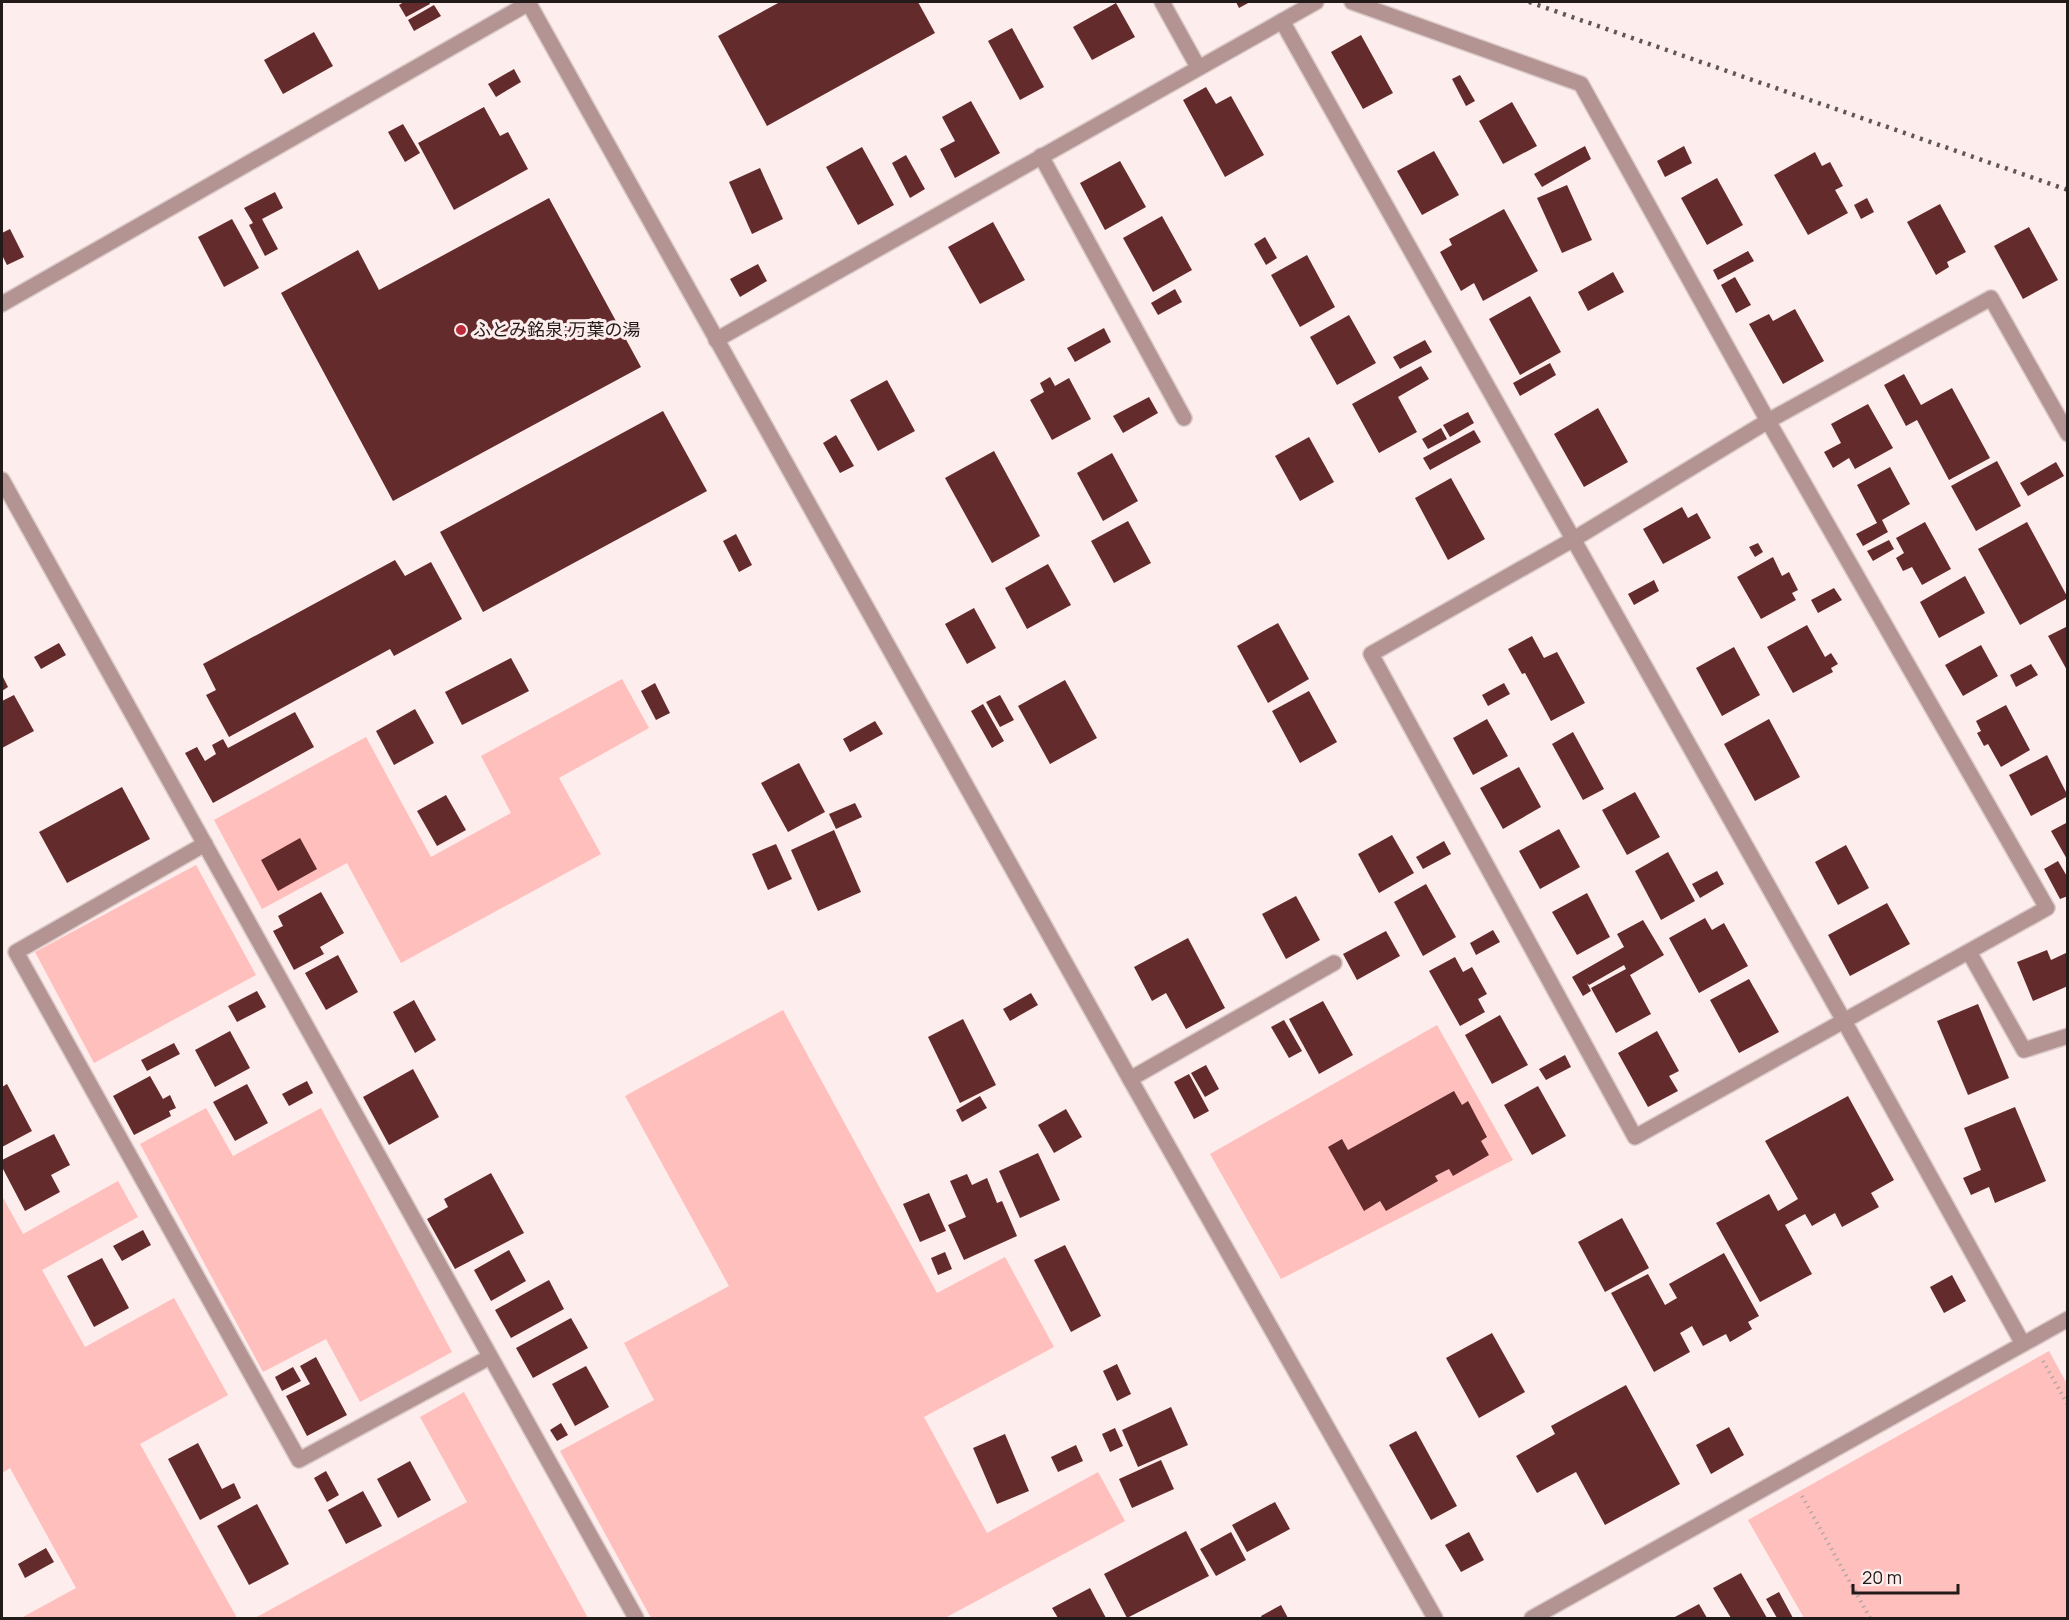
<svg xmlns="http://www.w3.org/2000/svg" width="2069" height="1620" font-family="Manrope,'Noto Sans JP',sans-serif">
	<style>
		.green { fill: #ffbfbc }
		.building { fill: #642b2c }
		.lines { fill: none; stroke-linecap: round; stroke-linejoin: round }
		.service-casing { stroke: #dacbca; stroke-width: 18 }
		.minor-casing { stroke: #dacbca; stroke-width: 18 }
		.tertiary-casing { stroke: #dacbca; stroke-width: 18 }
		.path { stroke: #b5a8a7; stroke-width: 4; stroke-dasharray: 1.5 4.5; stroke-linecap: butt }
		.service { stroke: #b39492; stroke-width: 15 }
		.minor { stroke: #b39492; stroke-width: 15 }
		.tertiary { stroke: #b39492; stroke-width: 15 }
		.rail { stroke: #605655; stroke-width: 4.5; stroke-dasharray: 3 6; stroke-linecap: butt }
		.poi-dot { fill: #bc2b39; stroke: #fdedec; stroke-width: 2 }
		.labels { text-anchor: middle; stroke-width: 6; stroke-linejoin: round; paint-order: stroke }
		.poi-label { font-size: 18px; fill: #221b1a; stroke: #fdedec; text-anchor: start }
	</style>
	<rect width="100%" height="100%" fill="#fdedec"/>
	<g class="green">
		<path d="M622,679L649,728L559,778L601,854L401,963L347,863L262,909L214,820L366,737L431,857L511,813L481,756Z"/>
		<path d="M196,865L256,975L94,1063L35,952Z"/>
		<path d="M783,1010L937,1293L1005,1257L1054,1347L924,1417L987,1533L1098,1472L1125,1521L945,1618H651L560,1451L654,1400L624,1343L729,1286L625,1096Z"/>
		<path d="M1437,1025L1513,1160L1281,1279L1210,1154Z"/>
		<path d="M206,1108L233,1156L321,1108L452,1352L360,1402L326,1339L263,1372L140,1144Z"/>
		<path d="M118,1181L138,1217L42,1270L85,1347L174,1298L228,1395L140,1444L237,1618H21L76,1588L10,1468L2,1473V1196L23,1234Z"/>
		<path d="M2049,1351L2067,1384V1618H1804L1748,1520Z"/>
		<path d="M464,1392L588,1618H255L467,1502L420,1417Z"/>
	</g>
	<g class="building">
		<path d="M404,2H429L430,4L406,17L399,5Z"/>
		<path d="M780,2H918L935,33L767,126L718,36Z"/>
		<path d="M1236,2H1250L1239,8Z"/>
		<path d="M1116,3L1135,37L1092,60L1073,27Z"/>
		<path d="M434,5L441,16L414,31L408,20Z"/>
		<path d="M1012,28L1044,87L1020,100L988,41Z"/>
		<path d="M314,32L333,66L283,94L264,60Z"/>
		<path d="M1361,35L1393,93L1363,109L1331,52Z"/>
		<path d="M514,69L521,82L496,97L488,84Z"/>
		<path d="M1460,75L1475,101L1466,106L1452,79Z"/>
		<path d="M1206,87L1216,104L1231,96L1264,155L1225,177L1183,100Z"/>
		<path d="M971,101L1000,153L955,178L940,149L955,141L942,117Z"/>
		<path d="M1512,102L1537,146L1503,164L1479,121Z"/>
		<path d="M484,107L500,136L508,132L528,169L454,210L418,143Z"/>
		<path d="M403,124L420,153L405,162L388,132Z"/>
		<path d="M1585,146L1591,159L1542,187L1534,174Z"/>
		<path d="M1684,146L1692,163L1665,177L1657,161Z"/>
		<path d="M862,147L894,205L858,225L826,167Z"/>
		<path d="M1434,151L1459,195L1422,215L1397,171Z"/>
		<path d="M1815,152L1822,166L1830,162L1843,186L1835,190L1848,213L1808,235L1774,175Z"/>
		<path d="M906,155L925,189L910,198L892,163Z"/>
		<path d="M1120,161L1146,207L1105,230L1080,183Z"/>
		<path d="M760,168L783,219L752,234L729,182Z"/>
		<path d="M1717,178L1743,225L1707,245L1681,198Z"/>
		<path d="M1567,185L1592,240L1562,253L1537,198Z"/>
		<path d="M275,192L283,208L262,219L278,249L265,256L249,225L253,223L244,208Z"/>
		<path d="M549,198L641,367L393,501L281,293L358,250L379,290Z"/>
		<path d="M1867,198L1874,212L1861,219L1854,205Z"/>
		<path d="M1940,204L1966,252L1947,262L1949,267L1936,275L1907,222Z"/>
		<path d="M1504,209L1538,271L1483,301L1474,283L1461,291L1440,252L1452,245L1449,239Z"/>
		<path d="M1162,216L1192,270L1153,292L1123,238Z"/>
		<path d="M232,219L259,268L224,287L198,237Z"/>
		<path d="M993,222L1025,280L980,304L948,247Z"/>
		<path d="M2029,227L2058,280L2023,299L1994,246Z"/>
		<path d="M10,229L24,257L7,265L2,255V233Z"/>
		<path d="M1265,237L1277,258L1266,265L1254,244Z"/>
		<path d="M1748,251L1754,261L1718,280L1713,270Z"/>
		<path d="M1307,255L1335,307L1300,327L1271,275Z"/>
		<path d="M758,264L767,281L740,297L730,279Z"/>
		<path d="M1613,272L1624,292L1588,311L1578,292Z"/>
		<path d="M1735,277L1751,305L1736,313L1721,285Z"/>
		<path d="M1175,289L1182,302L1158,315L1151,303Z"/>
		<path d="M1530,296L1561,352L1520,375L1489,319Z"/>
		<path d="M1795,309L1824,361L1783,384L1749,324L1769,314L1773,321Z"/>
		<path d="M1349,315L1376,363L1337,385L1310,337Z"/>
		<path d="M1104,328L1111,342L1075,362L1067,348Z"/>
		<path d="M1425,340L1432,352L1400,369L1393,357Z"/>
		<path d="M1550,363L1556,375L1520,396L1513,383Z"/>
		<path d="M1421,366L1429,379L1398,397L1417,432L1379,453L1352,404Z"/>
		<path d="M1904,374L1921,405L1952,388L1990,458L1949,480L1917,420L1906,426L1884,385Z"/>
		<path d="M1050,377L1055,386L1069,378L1091,419L1052,440L1030,400L1044,392L1040,383Z"/>
		<path d="M887,380L915,431L878,451L850,400Z"/>
		<path d="M1149,397L1158,413L1123,433L1113,416Z"/>
		<path d="M1868,404L1893,448L1855,469L1849,458L1833,468L1824,452L1841,443L1831,424Z"/>
		<path d="M1598,408L1628,462L1584,487L1554,434Z"/>
		<path d="M663,411L707,491L483,612L440,532Z"/>
		<path d="M1468,412L1474,423L1450,437L1443,425Z"/>
		<path d="M1441,428L1447,439L1428,449L1422,439Z"/>
		<path d="M1474,430L1481,442L1430,470L1423,458Z"/>
		<path d="M836,435L854,466L840,473L823,443Z"/>
		<path d="M1309,437L1334,482L1300,501L1275,456Z"/>
		<path d="M994,451L1040,536L992,563L945,478Z"/>
		<path d="M1112,453L1138,501L1103,521L1077,473Z"/>
		<path d="M1997,461L2021,506L1976,531L1951,486Z"/>
		<path d="M2056,462L2064,476L2028,496L2020,483Z"/>
		<path d="M1890,467L1910,504L1882,520L1888,532L1863,546L1856,534L1877,523L1857,485Z"/>
		<path d="M1451,478L1485,539L1448,560L1415,498Z"/>
		<path d="M1682,507L1688,518L1697,513L1711,538L1663,564L1643,529Z"/>
		<path d="M1128,521L1151,563L1114,583L1091,541Z"/>
		<path d="M1925,522L1951,569L1922,585L1912,567L1903,571L1896,558L1904,553L1896,538Z"/>
		<path d="M2027,522L2068,598L2020,625L1978,549Z"/>
		<path d="M736,534L752,565L739,572L723,541Z"/>
		<path d="M1889,540L1894,549L1873,561L1867,551Z"/>
		<path d="M1758,543L1763,552L1755,557L1749,547Z"/>
		<path d="M1773,557L1782,576L1789,572L1798,590L1792,593L1796,600L1761,619L1737,577Z"/>
		<path d="M395,560L405,576L431,562L462,619L394,656L390,649L229,737L206,695L216,690L203,664Z"/>
		<path d="M1048,564L1071,605L1027,629L1005,588Z"/>
		<path d="M1965,576L1985,613L1939,638L1920,602Z"/>
		<path d="M1654,580L1659,591L1634,605L1628,594Z"/>
		<path d="M1834,588L1842,600L1818,613L1811,600Z"/>
		<path d="M974,608L996,648L967,664L945,624Z"/>
		<path d="M1278,623L1309,679L1268,703L1237,646Z"/>
		<path d="M1807,625L1825,657L1831,653L1838,664L1831,668L1833,672L1793,693L1767,647Z"/>
		<path d="M2068,626V672L2048,636Z"/>
		<path d="M1532,636L1544,658L1557,652L1585,703L1551,721L1525,673L1522,674L1508,649Z"/>
		<path d="M59,643L66,655L41,669L34,657Z"/>
		<path d="M1981,645L1998,676L1963,696L1945,665Z"/>
		<path d="M1734,647L1760,695L1722,716L1696,668Z"/>
		<path d="M511,658L529,691L462,725L445,692Z"/>
		<path d="M2031,664L2038,675L2016,687L2010,675Z"/>
		<path d="M2,675L8,687L2,691Z"/>
		<path d="M1065,680L1097,738L1050,764L1018,706Z"/>
		<path d="M655,683L670,713L656,720L641,691Z"/>
		<path d="M1504,683L1510,694L1488,706L1482,695Z"/>
		<path d="M1309,691L1337,742L1300,763L1272,711Z"/>
		<path d="M14,695L34,731L2,748V701Z"/>
		<path d="M1000,695L1014,720L1000,727L986,702Z"/>
		<path d="M983,704L1004,741L992,748L971,711Z"/>
		<path d="M2006,705L2030,750L2001,767L1988,744L1984,746L1977,733L1981,731L1976,721Z"/>
		<path d="M415,709L434,743L394,765L376,731Z"/>
		<path d="M295,712L314,747L213,803L185,753L197,747L205,761L216,754L212,745L223,739L228,748Z"/>
		<path d="M1487,719L1508,756L1473,775L1453,738Z"/>
		<path d="M1769,719L1800,777L1755,801L1724,744Z"/>
		<path d="M875,721L883,734L850,752L843,739Z"/>
		<path d="M1573,732L1604,789L1583,800L1552,744Z"/>
		<path d="M2047,755L2068,796L2031,816L2009,775Z"/>
		<path d="M799,763L825,812L788,832L761,783Z"/>
		<path d="M1519,767L1541,807L1503,829L1480,788Z"/>
		<path d="M122,787L150,839L67,883L39,832Z"/>
		<path d="M1635,792L1660,837L1627,855L1602,810Z"/>
		<path d="M446,795L466,830L437,846L417,811Z"/>
		<path d="M855,803L862,817L836,829L829,814Z"/>
		<path d="M2068,822V861L2051,831Z"/>
		<path d="M1559,829L1580,867L1540,889L1519,851Z"/>
		<path d="M834,830L861,892L818,911L791,850Z"/>
		<path d="M1392,835L1414,873L1379,893L1358,854Z"/>
		<path d="M300,838L317,869L278,891L261,860Z"/>
		<path d="M1444,841L1451,854L1423,869L1416,857Z"/>
		<path d="M776,844L792,879L768,890L752,854Z"/>
		<path d="M1846,845L1869,888L1838,905L1815,862Z"/>
		<path d="M1668,852L1695,901L1661,920L1635,871Z"/>
		<path d="M2058,861L2068,878V896L2060,899L2044,869Z"/>
		<path d="M1717,871L1724,884L1700,898L1692,884Z"/>
		<path d="M1426,884L1456,937L1423,956L1394,902Z"/>
		<path d="M321,892L344,933L320,947L324,954L294,970L273,931L283,926L278,916Z"/>
		<path d="M1587,893L1610,937L1577,955L1552,912Z"/>
		<path d="M1296,896L1320,940L1286,959L1262,914Z"/>
		<path d="M1887,903L1910,944L1850,976L1828,935Z"/>
		<path d="M1705,918L1712,930L1724,923L1748,966L1699,993L1669,938Z"/>
		<path d="M1643,920L1664,955L1630,975L1651,1014L1616,1033L1591,988L1626,969L1624,965L1589,985L1587,983L1591,991L1583,996L1572,977L1624,947L1617,934Z"/>
		<path d="M1493,930L1500,942L1476,955L1470,943Z"/>
		<path d="M1386,931L1400,956L1357,980L1343,954Z"/>
		<path d="M1188,938L1225,1008L1186,1029L1166,993L1152,1001L1134,967Z"/>
		<path d="M2047,950L2051,960L2066,953L2068,986L2033,1001L2017,962Z"/>
		<path d="M338,955L358,992L326,1010L305,973Z"/>
		<path d="M1455,957L1463,972L1472,967L1487,994L1478,999L1485,1012L1460,1026L1429,971Z"/>
		<path d="M1749,979L1779,1032L1739,1053L1710,1000Z"/>
		<path d="M257,991L266,1007L237,1022L228,1006Z"/>
		<path d="M1031,993L1038,1005L1010,1021L1003,1009Z"/>
		<path d="M414,1000L436,1040L415,1053L393,1012Z"/>
		<path d="M1323,1001L1353,1055L1319,1074L1289,1019Z"/>
		<path d="M1978,1004L2009,1078L1968,1095L1937,1021Z"/>
		<path d="M1500,1015L1528,1065L1492,1084L1465,1035Z"/>
		<path d="M963,1019L996,1085L960,1103L928,1037Z"/>
		<path d="M1284,1020L1302,1051L1289,1058L1271,1027Z"/>
		<path d="M230,1031L250,1068L215,1087L195,1050Z"/>
		<path d="M1657,1031L1679,1071L1669,1076L1678,1091L1648,1107L1618,1053Z"/>
		<path d="M174,1043L180,1054L147,1071L141,1060Z"/>
		<path d="M1565,1055L1571,1067L1546,1080L1539,1069Z"/>
		<path d="M1206,1065L1219,1089L1205,1097L1191,1073Z"/>
		<path d="M413,1069L439,1117L389,1145L363,1097Z"/>
		<path d="M1189,1074L1209,1111L1194,1119L1174,1082Z"/>
		<path d="M150,1076L163,1099L170,1095L176,1108L169,1111L171,1116L134,1135L113,1096Z"/>
		<path d="M307,1081L313,1093L289,1106L282,1094Z"/>
		<path d="M7,1084L32,1131L2,1147V1087Z"/>
		<path d="M247,1084L268,1123L235,1141L213,1102Z"/>
		<path d="M1538,1086L1566,1136L1532,1155L1504,1105Z"/>
		<path d="M1454,1091L1462,1105L1468,1101L1487,1137L1481,1141L1489,1155L1453,1176L1449,1169L1435,1176L1438,1181L1386,1211L1380,1201L1364,1211L1328,1147L1342,1139L1348,1150Z"/>
		<path d="M980,1096L987,1108L962,1122L956,1110Z"/>
		<path d="M1848,1096L1894,1180L1871,1193L1879,1207L1842,1227L1835,1213L1812,1226L1805,1214L1785,1225L1812,1274L1760,1302L1716,1223L1769,1194L1778,1211L1798,1199L1765,1141Z"/>
		<path d="M2015,1107L2046,1181L1995,1203L1989,1187L1971,1195L1963,1178L1981,1170L1964,1128Z"/>
		<path d="M1066,1109L1082,1137L1054,1153L1038,1125Z"/>
		<path d="M54,1134L70,1165L51,1175L60,1192L25,1211L2,1167V1160Z"/>
		<path d="M1038,1153L1060,1200L1020,1218L999,1171Z"/>
		<path d="M491,1173L524,1233L455,1269L427,1219L448,1207L444,1199Z"/>
		<path d="M967,1174L972,1185L987,1178L997,1203L1002,1201L1017,1236L964,1260L948,1225L966,1217L950,1181Z"/>
		<path d="M929,1193L946,1231L920,1242L903,1204Z"/>
		<path d="M1622,1218L1649,1268L1605,1292L1578,1242Z"/>
		<path d="M143,1230L151,1245L122,1261L113,1246Z"/>
		<path d="M1065,1245L1101,1316L1071,1332L1034,1260Z"/>
		<path d="M509,1250L526,1281L491,1301L474,1270Z"/>
		<path d="M945,1252L952,1269L938,1275L931,1258Z"/>
		<path d="M1724,1253L1759,1316L1748,1322L1752,1329L1730,1342L1726,1334L1703,1346L1692,1326L1680,1333L1690,1352L1654,1372L1611,1293L1648,1274L1665,1305L1677,1298L1669,1284Z"/>
		<path d="M102,1258L129,1308L94,1327L67,1276Z"/>
		<path d="M1952,1275L1966,1301L1944,1313L1930,1287Z"/>
		<path d="M549,1280L564,1309L511,1338L495,1310Z"/>
		<path d="M571,1318L588,1348L533,1378L516,1348Z"/>
		<path d="M1492,1333L1525,1392L1479,1418L1446,1358Z"/>
		<path d="M316,1357L347,1415L307,1436L286,1396L310,1384L300,1366Z"/>
		<path d="M1117,1364L1131,1394L1117,1401L1103,1371Z"/>
		<path d="M586,1366L609,1407L575,1426L552,1384Z"/>
		<path d="M293,1367L301,1381L282,1391L275,1377Z"/>
		<path d="M1626,1385L1680,1484L1605,1525L1576,1472L1537,1493L1516,1456L1555,1434L1551,1426Z"/>
		<path d="M1171,1407L1188,1445L1138,1467L1122,1430Z"/>
		<path d="M561,1423L568,1435L557,1441L550,1430Z"/>
		<path d="M1729,1427L1744,1455L1711,1474L1696,1445Z"/>
		<path d="M1115,1428L1123,1446L1110,1452L1102,1434Z"/>
		<path d="M1416,1431L1457,1506L1431,1520L1389,1445Z"/>
		<path d="M1005,1434L1029,1491L997,1504L973,1448Z"/>
		<path d="M198,1443L222,1489L234,1483L241,1498L200,1520L168,1459Z"/>
		<path d="M1076,1445L1083,1461L1058,1472L1051,1457Z"/>
		<path d="M1161,1460L1174,1489L1132,1508L1119,1479Z"/>
		<path d="M410,1461L431,1500L398,1518L377,1479Z"/>
		<path d="M326,1471L339,1495L327,1502L314,1478Z"/>
		<path d="M363,1491L382,1526L346,1544L328,1510Z"/>
		<path d="M1275,1502L1290,1529L1247,1552L1232,1525Z"/>
		<path d="M257,1504L289,1564L249,1585L217,1526Z"/>
		<path d="M1186,1531L1209,1576L1127,1618L1104,1574Z"/>
		<path d="M1231,1532L1246,1560L1216,1576L1200,1549Z"/>
		<path d="M1469,1532L1484,1560L1461,1572L1445,1545Z"/>
		<path d="M46,1548L54,1562L25,1578L18,1564Z"/>
		<path d="M1741,1573L1767,1618H1731L1713,1588Z"/>
		<path d="M1090,1588L1106,1618H1058L1052,1608Z"/>
		<path d="M1779,1592L1793,1618H1777L1766,1599Z"/>
		<path d="M1699,1604L1707,1618H1673Z"/>
		<path d="M1281,1605L1288,1618H1262L1261,1616Z"/>
	</g>
	<g class="lines">
		<defs>
			<g id="service">
				<path d="M1162,2L1198,67"/>
				<path d="M1041,156L1184,418"/>
				<path d="M1969,952L2024,1050L2068,1036"/>
				<path d="M1130,1079L1334,963"/>
			</g>
			<g id="minor">
				<path d="M1352,2L1581,84L1768,421L2047,908L1635,1137L1371,654L1574,539L1768,421L1991,298L2068,434"/>
				<path d="M1282,21L1844,1021L2023,1344"/>
				<path d="M2,304L529,3"/>
				<path d="M716,340L1316,2"/>
				<path d="M2,480L636,1618"/>
				<path d="M205,844L16,952L299,1460L490,1357"/>
				<path d="M1532,1618L2068,1319"/>
			</g>
			<path id="tertiary" d="M528,2L1130,1079L1435,1618"/>
		</defs>
		<use href="#service" class="service-casing"/>
		<use href="#minor" class="minor-casing"/>
		<use href="#tertiary" class="tertiary-casing"/>
		<g class="path">
			<path d="M2043,1361L2068,1405"/>
			<path d="M1802,1496L1870,1618"/>
		</g>
		<use href="#service" class="service"/>
		<use href="#minor" class="minor"/>
		<use href="#tertiary" class="tertiary"/>
		<path class="rail" d="M1529,2L2068,190"/>
	</g>
	<circle class="poi-dot" cx="461" cy="330" r="6"/>
	<g class="labels">
		<g class="poi-label">
			<text x="473" y="336">ふとみ銘泉;万葉の湯</text>
		</g>
	</g>
	<rect width="2069" height="1620" fill="none" stroke="#221b1a" stroke-width="6"/>
	<path d="M1853 1584v9h105v-9" fill="none" stroke="#221b1a" stroke-width="3"/>
	<text x="1862" y="1584" font-size="18" fill="#221b1a" stroke="#fdedec" stroke-width="4.5" paint-order="stroke">20 m</text>
</svg>
